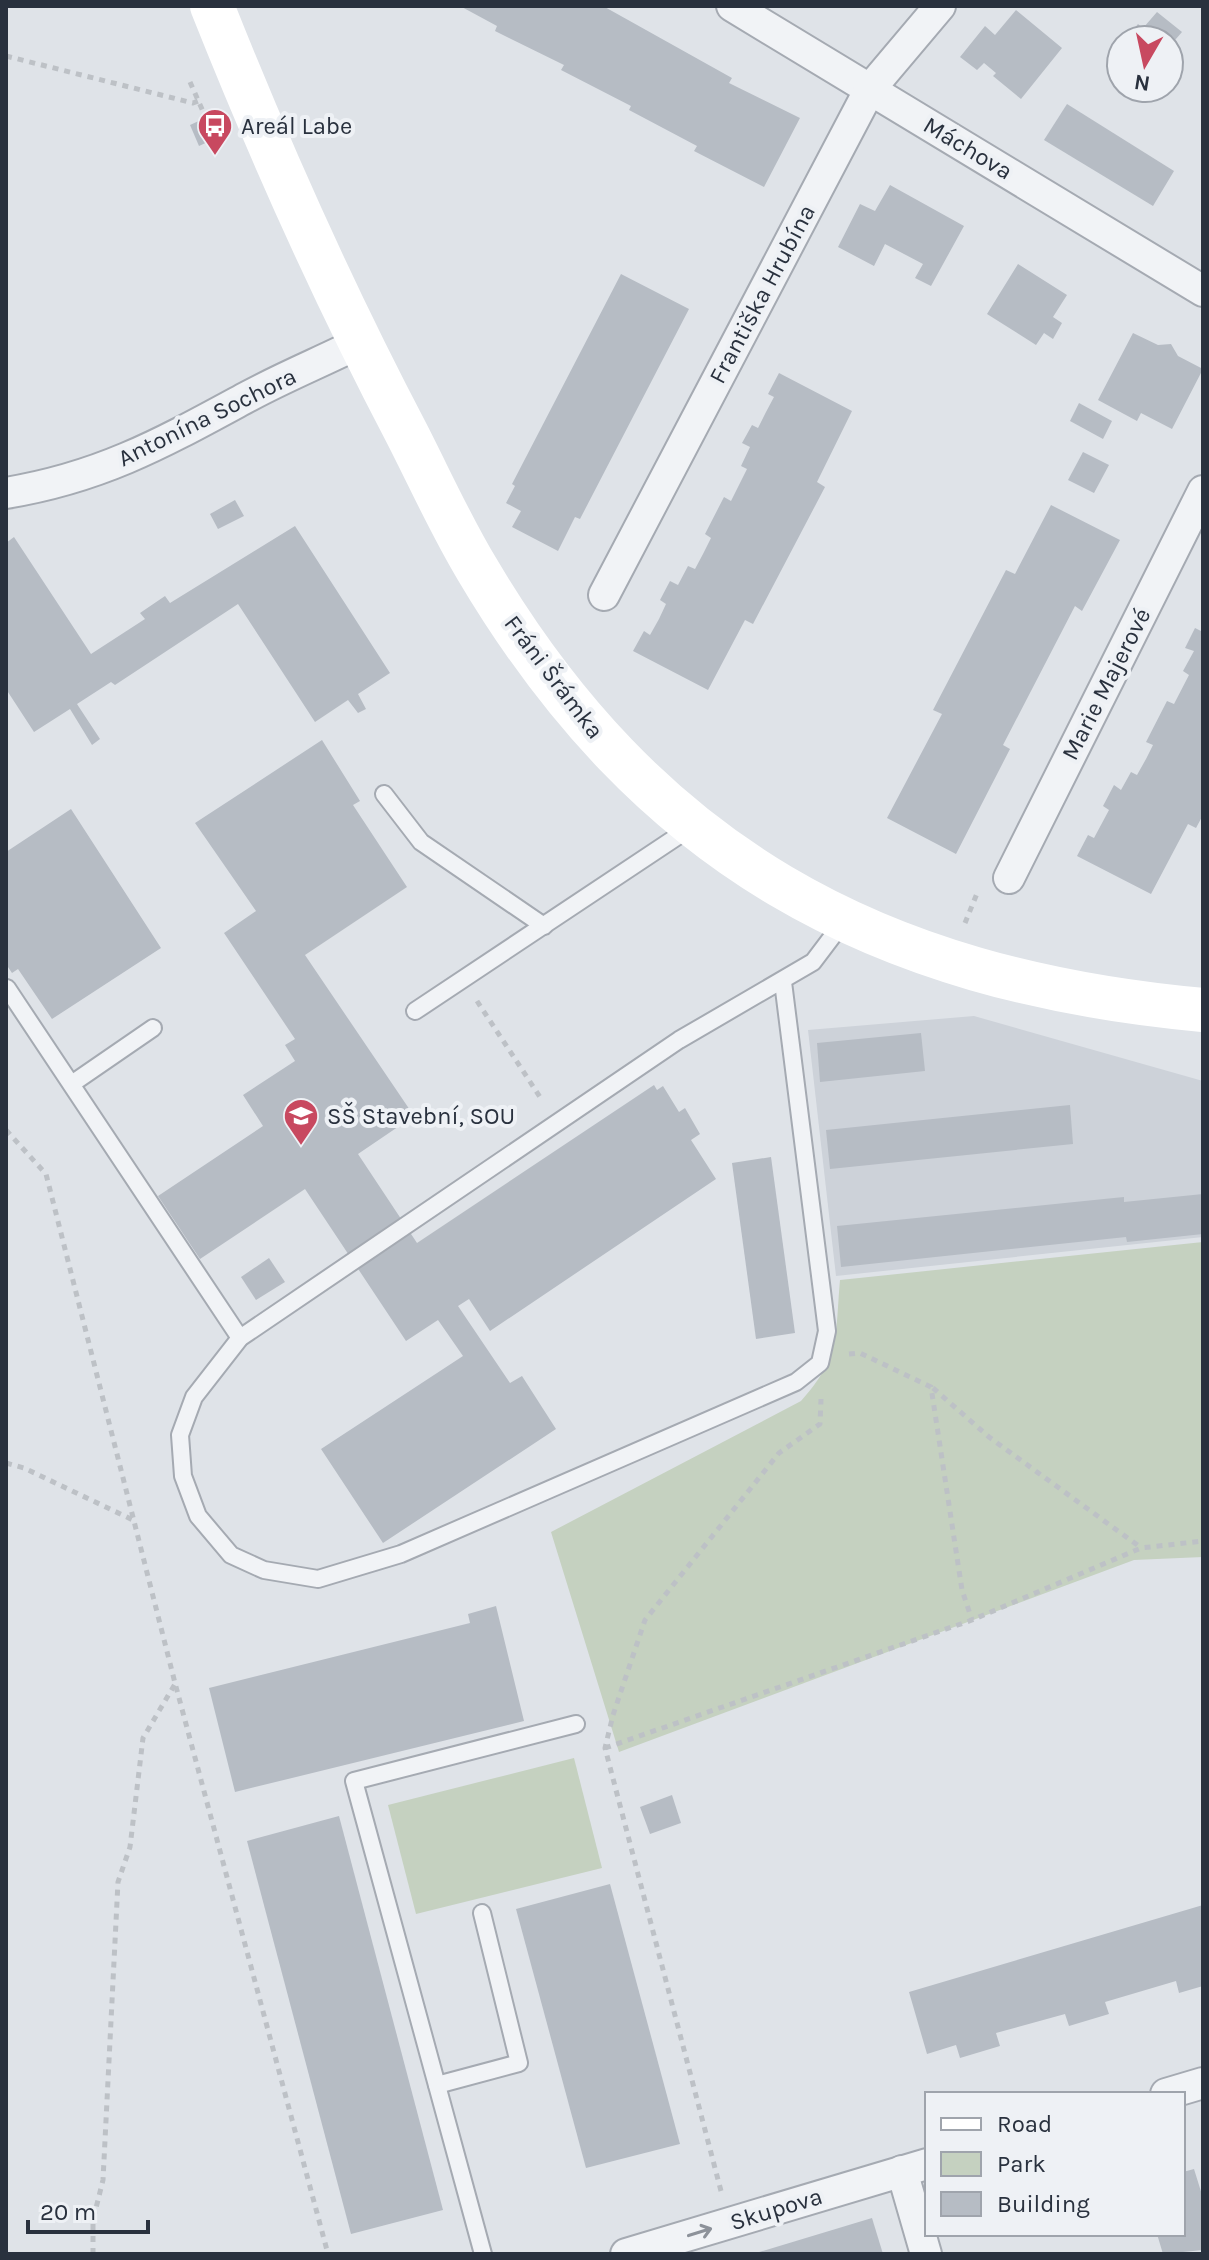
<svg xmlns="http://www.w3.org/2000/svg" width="1209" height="2260" font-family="Karla,sans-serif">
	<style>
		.built { fill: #cdd2d9 }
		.green { fill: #c5d1c0 }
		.building { fill: #b6bcc4 }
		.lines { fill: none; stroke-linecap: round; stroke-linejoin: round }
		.lane-casing { stroke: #a5aab2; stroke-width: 20 }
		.street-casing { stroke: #a5aab2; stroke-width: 34 }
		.path { stroke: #bdc1c6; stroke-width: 5; stroke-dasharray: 6 6; stroke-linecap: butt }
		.lane { stroke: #f1f3f6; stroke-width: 16 }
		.street { stroke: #f1f3f6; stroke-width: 30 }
		.secondary { stroke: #fff; stroke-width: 44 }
		.oneway { stroke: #8d929a }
		.labels { text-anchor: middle; stroke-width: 8; stroke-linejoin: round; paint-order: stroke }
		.poi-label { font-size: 24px; fill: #29313e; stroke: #eef1f5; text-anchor: start }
		.street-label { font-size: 24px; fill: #29313e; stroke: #eef1f5 }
	</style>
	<rect width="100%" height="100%" fill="#dfe3e8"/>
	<path class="built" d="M974,1016L1203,1081V1237L836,1276L808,1030Z"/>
	<g class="green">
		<path d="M1203,1242V1557L1134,1560L619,1752L551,1532L801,1401C841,1357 835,1336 840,1280Z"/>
		<path d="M574,1758L602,1868L416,1914L388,1805Z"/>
	</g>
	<g class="building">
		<path d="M460,6H603L732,78L729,83L800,118L764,187L694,151L697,146L629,110L631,106L561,70L564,65L495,31L497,26Z"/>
		<path d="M1016,10L1062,48L1021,99L993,76L996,73L984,63L977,70L960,57L985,26L995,35Z"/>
		<path d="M1157,12L1182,32L1169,47V40H1161L1144,27Z"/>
		<path d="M1138,24L1156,40H1125Z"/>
		<path d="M1169,51L1177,58L1169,68Z"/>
		<path d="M1067,104L1174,171L1153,206L1044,140Z"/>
		<path d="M203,119L212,140L199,146L190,125Z"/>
		<path d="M890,185L964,226L931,286L915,278L923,264L885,244L874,266L838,247L860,204L875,211Z"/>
		<path d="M1018,264L1067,295L1053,317L1062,323L1053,339L1044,333L1036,345L987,314Z"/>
		<path d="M621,274L689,309L580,519L575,517L558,551L512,527L521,511L506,503L515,486L512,484Z"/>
		<path d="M1133,333L1158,345L1171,344L1178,356L1203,369L1172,429L1141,413L1137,421L1098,400Z"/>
		<path d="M779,373L852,411L817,482L825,487L753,624L745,620L708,690L633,651L644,631L650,635L659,619L666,604L660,600L670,581L678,585L688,566L695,569L703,554L711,538L705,534L724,497L731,501L747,469L741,466L750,447L742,443L752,425L758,428L766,412L774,397L768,394Z"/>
		<path d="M1079,403L1112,421L1103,439L1070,421Z"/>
		<path d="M1083,452L1109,465L1094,493L1068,480Z"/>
		<path d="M235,500L244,516L218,529L210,514Z"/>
		<path d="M1051,505L1120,540L1082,611L1075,606L1003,745L1010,749L956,854L887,818L942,714L933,710L1006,570L1015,574Z"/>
		<path d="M295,526L390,673L358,694L366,709L358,713L348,700L315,722L238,604L115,685L111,682L77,704L100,739L92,745L70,709L34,732L6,689V543L14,537L91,654L145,619L140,613L165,596L170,603Z"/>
		<path d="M1195,628L1203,632V815L1196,828L1188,824L1151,894L1077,856L1088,835L1094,838L1109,810L1103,806L1114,785L1121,790L1131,772L1137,775L1146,759L1153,745L1146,742L1167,701L1174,704L1189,675L1183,671L1194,651L1185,648Z"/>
		<path d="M322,740L360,801L353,805L407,887L305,955L414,1116L358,1154L417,1243L654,1085L657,1090L663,1086L679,1112L685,1108L700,1134L691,1140L716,1179L490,1331L469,1299L458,1306L510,1383L522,1376L556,1429L383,1543L321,1449L463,1356L438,1320L406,1341L305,1189L200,1259L158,1196L263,1126L243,1095L295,1061L285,1045L295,1039L224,933L256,911L195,823Z"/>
		<path d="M71,809L161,948L52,1019L18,969L12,973L6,964V852Z"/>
		<path d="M921,1033L925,1071L820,1082L817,1043Z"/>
		<path d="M1070,1105L1073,1144L830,1169L826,1130Z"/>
		<path d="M771,1157L795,1333L756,1339L732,1163Z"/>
		<path d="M1203,1194V1234L1127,1242L1126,1237L841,1267L837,1226L1104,1199L1124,1197V1202Z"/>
		<path d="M269,1258L285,1282L256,1300L241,1277Z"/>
		<path d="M496,1606L524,1721L235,1792L209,1688L470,1623L468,1614Z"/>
		<path d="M672,1795L681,1823L650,1834L640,1807Z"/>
		<path d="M339,1816L443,2210L351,2234L247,1841Z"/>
		<path d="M610,1884L680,2144L586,2168L516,1909Z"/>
		<path d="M1203,1905V1986L1179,1993L1176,1981L1105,2002L1109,2014L1069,2026L1065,2014L996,2033L1000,2046L960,2058L956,2045L927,2054L909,1992Z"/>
		<path d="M1194,2169L1203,2198V2250L1163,2254L1157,2234H1183V2172Z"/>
		<path d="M872,2218L883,2254H756V2253Z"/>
	</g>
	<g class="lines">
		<defs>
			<g id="lane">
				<path d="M384,794L421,842L544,926"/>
				<path d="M783,982L827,1331L820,1363L796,1382L401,1554L318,1579L264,1570L231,1555L198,1516L183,1476L180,1435L194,1397L240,1338L679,1040L813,962L844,921"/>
				<path d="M7,988L240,1338"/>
				<path d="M415,1011L690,828"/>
				<path d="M73,1083L153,1028"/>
				<path d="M437,2085L519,2063L482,1913"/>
				<path d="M483,2254L354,1781L576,1724"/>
			</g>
			<g id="street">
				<path d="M732,6L1203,291"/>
				<path d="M6,493C103,477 164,442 249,396C284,377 323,361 359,343"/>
				<path d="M604,595L870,89L940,6"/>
				<path d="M1009,878L1203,491"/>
				<path d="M1166,2094L1203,2083"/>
				<path d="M902,2171L926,2254"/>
				<path d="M626,2254L927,2164"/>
			</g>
		</defs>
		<use href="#lane" class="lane-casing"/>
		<use href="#street" class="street-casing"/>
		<g class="path">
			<path d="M6,56L193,103L198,101"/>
			<path d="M190,82L217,143"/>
			<path d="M965,923L978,891"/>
			<path d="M477,1001L542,1100"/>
			<path d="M6,1130L46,1174L175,1683L328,2254"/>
			<path d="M849,1354L860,1353L931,1387L962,1590L972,1620"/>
			<path d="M933,1388L989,1437L1140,1547"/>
			<path d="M6,1463L24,1468L133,1520"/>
			<path d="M605,1748L972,1620L1141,1548L1203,1541"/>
			<path d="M721,2191L605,1748L613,1715L645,1620L779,1453L820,1424L821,1399"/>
			<path d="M93,2254V2220L103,2180L118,1882L130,1847L143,1738L175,1684"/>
		</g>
		<use href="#lane" class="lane"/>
		<use href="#street" class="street"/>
		<path class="secondary" d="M212,6C270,152 334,295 407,434C430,479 451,526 477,569C647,856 875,980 1203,1010"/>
	</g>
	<defs><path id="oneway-shaft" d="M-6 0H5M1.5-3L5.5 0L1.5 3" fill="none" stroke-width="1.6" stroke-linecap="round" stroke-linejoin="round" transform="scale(2)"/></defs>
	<use class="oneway" href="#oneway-shaft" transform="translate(700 2232) rotate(-17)"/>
	<defs>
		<symbol id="bus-pin" viewBox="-11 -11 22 30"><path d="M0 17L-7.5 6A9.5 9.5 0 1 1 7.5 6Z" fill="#c84960" stroke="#eef1f5"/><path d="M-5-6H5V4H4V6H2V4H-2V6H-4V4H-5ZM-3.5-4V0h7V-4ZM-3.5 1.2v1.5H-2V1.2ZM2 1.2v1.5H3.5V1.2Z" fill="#fff"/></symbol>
		<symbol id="university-pin" viewBox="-11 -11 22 30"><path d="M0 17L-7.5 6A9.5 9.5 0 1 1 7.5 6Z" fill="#c84960" stroke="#eef1f5"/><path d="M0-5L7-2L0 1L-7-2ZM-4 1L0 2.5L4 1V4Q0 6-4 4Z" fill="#fff"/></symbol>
	</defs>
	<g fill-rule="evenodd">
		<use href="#bus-pin" x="195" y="106" width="40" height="54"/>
		<use href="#university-pin" x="281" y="1096" width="40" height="54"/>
	</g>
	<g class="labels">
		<g class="poi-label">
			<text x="241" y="134">Areál Labe</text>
			<text x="327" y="1124">SŠ Stavební, SOU</text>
		</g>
		<g class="street-label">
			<text transform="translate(968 148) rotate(31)" y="8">Máchova</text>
			<text transform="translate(762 294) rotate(-62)" y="8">Františka Hrubína</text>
			<text transform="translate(207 417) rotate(-26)" y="8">Antonína Sochora</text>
			<text transform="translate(554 677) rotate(53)" y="8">Fráni Šrámka</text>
			<text transform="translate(1106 684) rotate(-63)" y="8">Marie Majerové</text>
			<text transform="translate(776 2209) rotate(-17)" y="8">Skupova</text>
		</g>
	</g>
	<rect width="1209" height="2260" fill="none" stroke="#29313e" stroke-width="16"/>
	<rect x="925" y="2092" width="260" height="144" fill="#eef1f5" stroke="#9fa4ac" stroke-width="2"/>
	<rect x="941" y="2118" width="40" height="12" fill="#ffffff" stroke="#9fa4ac" stroke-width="2"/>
	<text x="997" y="2132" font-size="24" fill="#29313e">Road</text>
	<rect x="941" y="2152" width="40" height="24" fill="#c5d1c0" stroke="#9fa4ac" stroke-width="2"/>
	<text x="997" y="2172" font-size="24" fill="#29313e">Park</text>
	<rect x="941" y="2192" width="40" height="24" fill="#b6bcc4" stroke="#9fa4ac" stroke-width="2"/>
	<text x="997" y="2212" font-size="24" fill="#29313e">Building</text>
	<g transform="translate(1145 64) rotate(189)"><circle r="38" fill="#eef1f5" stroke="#9fa4ac" stroke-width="2"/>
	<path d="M0-6L14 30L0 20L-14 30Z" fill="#c84960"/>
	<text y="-12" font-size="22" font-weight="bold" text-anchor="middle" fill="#29313e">N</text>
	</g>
	<path d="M28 2220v12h120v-12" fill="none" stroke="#29313e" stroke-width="4"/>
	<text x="40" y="2220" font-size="24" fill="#29313e" stroke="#eef1f5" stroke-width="6" paint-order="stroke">20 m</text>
</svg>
